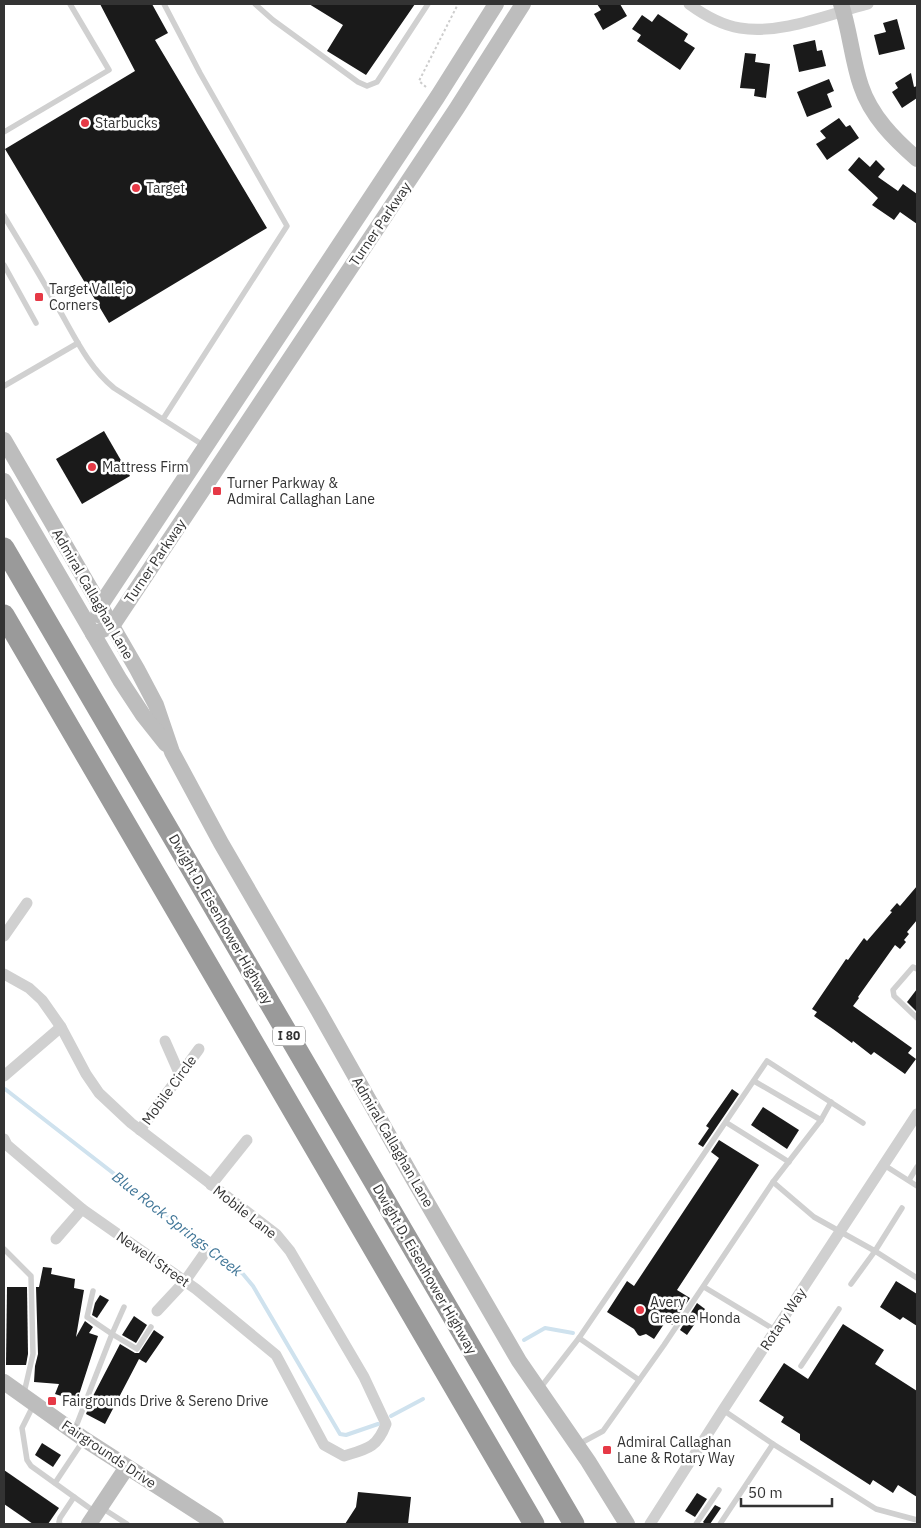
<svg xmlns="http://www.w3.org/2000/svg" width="921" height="1528" font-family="'IBM Plex Sans',sans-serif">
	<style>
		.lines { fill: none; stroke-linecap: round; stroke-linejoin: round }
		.stream { stroke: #cfe2ee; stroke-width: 4 }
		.building { fill: #1a1a1a }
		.path { stroke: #cdcdcd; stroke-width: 2; stroke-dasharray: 2.5 2.5; stroke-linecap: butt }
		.lane { stroke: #d0d0d0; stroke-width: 5.5 }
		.street { stroke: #d0d0d0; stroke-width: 11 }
		.secondary { stroke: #bdbdbd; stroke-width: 16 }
		.highway { stroke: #9a9a9a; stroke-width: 21 }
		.poi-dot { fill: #e63946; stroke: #fff; stroke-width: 2 }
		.labels { text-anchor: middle; stroke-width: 5; stroke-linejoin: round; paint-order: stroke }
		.shield { fill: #fff; stroke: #707070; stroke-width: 1 }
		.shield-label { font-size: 12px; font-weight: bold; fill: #333 }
		.poi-label { font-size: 14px; fill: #333; stroke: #fff; text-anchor: start }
		.street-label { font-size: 14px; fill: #333; stroke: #fff }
		.water-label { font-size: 15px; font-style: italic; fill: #3f7597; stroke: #fff }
	</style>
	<rect width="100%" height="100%" fill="#fff"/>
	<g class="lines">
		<g class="stream">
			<path d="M5,1089L243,1274L253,1286L340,1434L346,1435L378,1424"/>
			<path d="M524,1340L545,1328L573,1333"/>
			<path d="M391,1416L423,1399"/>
		</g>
	</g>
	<g class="building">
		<path d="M100,4H152L168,33L155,40L267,228L109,323L5,149L135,71Z"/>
		<path d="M309,4H415L366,75L327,51L343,25Z"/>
		<path d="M597,4H620L627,16L603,30L594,14L601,10Z"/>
		<path d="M658,14L688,34L684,41L695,48L680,70L637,41L641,35L632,29L642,15L652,22Z"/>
		<path d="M897,19L905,49L879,55L874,35L886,32L883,23Z"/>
		<path d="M815,40L817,51L822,50L826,66L799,72L793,45Z"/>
		<path d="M745,53L756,54L755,62L770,64L766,98L754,96L755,89L740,88Z"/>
		<path d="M911,73L914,87L917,86V98L902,108L892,92L898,88L895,83Z"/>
		<path d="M829,79L834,91L827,94L832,107L807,117L797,92Z"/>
		<path d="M839,118L846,127L850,125L859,138L827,160L816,144L826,138L820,131Z"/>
		<path d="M859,157L870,167L876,160L885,169L878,177L898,191L903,184L917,194V224L900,212L894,220L872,205L878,198L848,170Z"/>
		<path d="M104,431L130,476L82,504L56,459Z"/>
		<path d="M917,886V920L907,932L909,934L904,940L906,942L900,949L895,945L858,997L859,998L853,1006L912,1048L908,1053L916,1059L905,1074L874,1052L871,1055L853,1041L852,1043L833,1029L814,1016L817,1012L812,1009L846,959L848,960L864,938L867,941L892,912L890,911L897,903L900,906Z"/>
		<path d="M917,989V1012L907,1002Z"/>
		<path d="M732,1089L739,1094L703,1147L698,1144L709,1128L706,1126Z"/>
		<path d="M763,1107L799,1130L787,1149L751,1125Z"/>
		<path d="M719,1140L759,1165L677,1290L690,1298L672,1325L666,1321L654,1339L646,1334L640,1336L638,1335L634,1329L607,1312L627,1281L634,1286L719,1158L711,1152Z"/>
		<path d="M43,1267L52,1268L51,1274L75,1279L74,1288L84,1290L76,1337L85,1321L93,1327L89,1333L98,1336L77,1401L55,1394L59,1384L34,1382L35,1366L38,1354L36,1287H39Z"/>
		<path d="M896,1281L917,1294V1326L903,1317L900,1320L880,1307Z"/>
		<path d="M7,1287H27L28,1354L26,1365H6Z"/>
		<path d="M100,1295L109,1300L97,1318L92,1315L95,1303Z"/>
		<path d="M697,1303L705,1309L687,1335L680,1330Z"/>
		<path d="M134,1316L147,1325L136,1343L122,1335Z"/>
		<path d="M843,1324L884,1350L875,1364L917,1391V1497L898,1485L893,1493L873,1480L870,1485L800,1440V1434L781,1422L784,1417L759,1401L784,1363L808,1379Z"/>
		<path d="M154,1330L164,1337L146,1363L139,1359L105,1424L86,1414L93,1396L120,1344L135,1353H139Z"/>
		<path d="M42,1443L61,1455L53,1467L35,1455Z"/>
		<path d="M4,1470L59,1508L48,1524H33L4,1504Z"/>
		<path d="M358,1492L411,1497L408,1524H345L356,1507Z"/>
		<path d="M697,1493L707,1499L695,1517L685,1511Z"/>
		<path d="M715,1505L721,1508L710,1524H705L703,1522Z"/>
	</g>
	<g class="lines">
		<path class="path" d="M426,87L419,81L458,4"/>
		<g class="lane">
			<path d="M255,4L273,20L358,82L367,86L377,82L428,4"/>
			<path d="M4,132L109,70L70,4"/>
			<path d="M4,216C22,246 40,275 57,306C74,335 88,367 114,388L203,445"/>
			<path d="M4,265L36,323"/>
			<path d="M4,386L78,343"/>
			<path d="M163,419L287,226L200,73L164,4"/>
			<path d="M917,969L913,967L893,990L894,996L917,1018"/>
			<path d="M754,1081L821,1120L831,1102"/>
			<path d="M727,1123L789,1162"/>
			<path d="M884,1165L917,1186"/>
			<path d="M909,1180L917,1167"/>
			<path d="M773,1182L814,1217L875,1251L917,1278"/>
			<path d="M4,1249L31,1276L33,1354L24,1393"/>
			<path d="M851,1284L875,1251L902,1208"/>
			<path d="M704,1287L775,1330"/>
			<path d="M124,1307L112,1334L137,1349L151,1327"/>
			<path d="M579,1338L767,1061L863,1123"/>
			<path d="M801,1366L839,1309"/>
			<path d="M541,1387L579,1338L639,1380"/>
			<path d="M33,1406L22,1428L27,1460L31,1466L95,1512"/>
			<path d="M723,1410L773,1444L876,1509L917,1520"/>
			<path d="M75,1429L112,1334L87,1317L93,1291"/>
			<path d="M579,1444L603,1431L664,1345L773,1182L821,1120"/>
			<path d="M55,1483L83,1441"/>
			<path d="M102,1508L127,1524"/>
			<path d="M60,1524L59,1522L60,1518L74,1497"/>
			<path d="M696,1524L719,1490"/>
			<path d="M720,1524L773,1444"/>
		</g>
		<g class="street">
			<path d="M689,4C704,15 721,25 740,28C781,35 829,14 868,4"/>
			<path d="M4,936L27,903"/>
			<path d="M4,974L29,988L42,1000L61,1027L86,1074L99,1093L131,1123L276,1234L290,1251L364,1377L386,1424C377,1448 367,1449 344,1456L324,1445L276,1355L196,1289L82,1209L7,1145L4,1139"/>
			<path d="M165,1041L180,1075"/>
			<path d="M4,1076L61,1027"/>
			<path d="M140,1130L199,1049"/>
			<path d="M211,1185L247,1140"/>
			<path d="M56,1239L82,1209"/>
			<path d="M157,1311L185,1281L204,1254"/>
			<path d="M650,1524L723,1410L917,1114"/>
		</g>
		<g class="secondary">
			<path d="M841,4C850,31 852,60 861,86C871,116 894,139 917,159"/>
			<path d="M4,440L137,669L156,705L172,752L221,843L318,1010L411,1175L519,1361L588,1461L627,1524"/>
			<path d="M4,481L120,680L143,715L166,744"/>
			<path d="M98,615L100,606L438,96L496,4"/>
			<path d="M93,634L112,626L457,108L523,4"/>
			<path d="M4,1382L84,1439L216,1524"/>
			<path d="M89,1524L127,1467"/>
		</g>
		<g class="highway">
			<path d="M4,548L574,1524"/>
			<path d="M4,615L534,1524"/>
		</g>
	</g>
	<g class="poi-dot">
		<circle cx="85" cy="123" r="5"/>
		<circle cx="136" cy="188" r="5"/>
		<rect x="34" y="292" width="10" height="10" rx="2.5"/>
		<circle cx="92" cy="467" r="5"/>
		<rect x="212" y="486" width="10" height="10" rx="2.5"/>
		<circle cx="640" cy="1310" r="5"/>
		<rect x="47" y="1396" width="10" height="10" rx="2.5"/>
		<rect x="602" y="1445" width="10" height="10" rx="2.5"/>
	</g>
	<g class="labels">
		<rect class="shield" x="273" y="1026.5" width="32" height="19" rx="4"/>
		<g class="shield-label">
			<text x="289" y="1040">I 80</text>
		</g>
		<g class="poi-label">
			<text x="95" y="128">Starbucks</text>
			<text x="146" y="193">Target</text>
			<text x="49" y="294">Target Vallejo<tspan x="49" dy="16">Corners</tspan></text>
			<text x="102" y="472">Mattress Firm</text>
			<text x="227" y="488">Turner Parkway &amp;<tspan x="227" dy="16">Admiral Callaghan Lane</tspan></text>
			<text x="650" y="1307">Avery<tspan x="650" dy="16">Greene Honda</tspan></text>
			<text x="62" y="1406">Fairgrounds Drive &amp; Sereno Drive</text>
			<text x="617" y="1447">Admiral Callaghan<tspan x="617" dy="16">Lane &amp; Rotary Way</tspan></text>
		</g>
		<g class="street-label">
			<text transform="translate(380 224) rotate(-56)" y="5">Turner Parkway</text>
			<text transform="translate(155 561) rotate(-56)" y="5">Turner Parkway</text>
			<text transform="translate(93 594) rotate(60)" y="5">Admiral Callaghan Lane</text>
			<text transform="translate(221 919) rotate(60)" y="5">Dwight D. Eisenhower Highway</text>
			<text transform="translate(169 1090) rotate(-54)" y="5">Mobile Circle</text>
			<text transform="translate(393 1142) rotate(60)" y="5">Admiral Callaghan Lane</text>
			<text transform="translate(245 1212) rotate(38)" y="5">Mobile Lane</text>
			<text transform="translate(153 1259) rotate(35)" y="5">Newell Street</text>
			<text transform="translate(425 1269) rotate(60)" y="5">Dwight D. Eisenhower Highway</text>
			<text transform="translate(783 1319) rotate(-57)" y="5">Rotary Way</text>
			<text transform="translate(109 1454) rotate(34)" y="5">Fairgrounds Drive</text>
		</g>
		<g class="water-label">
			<text transform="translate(177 1224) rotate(38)" y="5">Blue Rock Springs Creek</text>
		</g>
	</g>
	<rect width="921" height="1528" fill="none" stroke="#333333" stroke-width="10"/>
	<path d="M741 1498v8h91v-8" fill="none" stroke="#333333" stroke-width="2.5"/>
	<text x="748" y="1498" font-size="15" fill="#333333" stroke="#ffffff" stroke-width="4" paint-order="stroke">50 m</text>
</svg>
